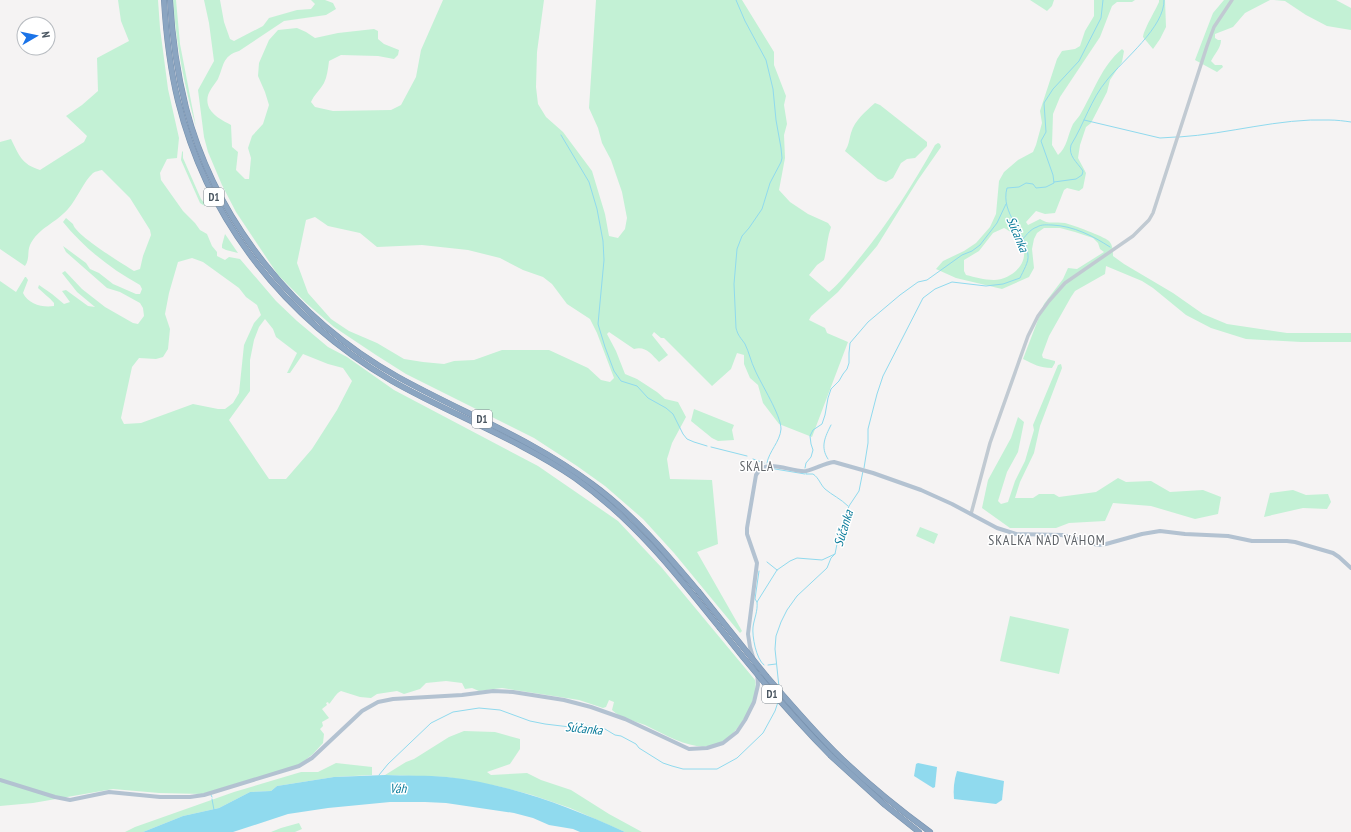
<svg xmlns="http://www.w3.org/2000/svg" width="1351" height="832" font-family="'PT Sans Narrow',sans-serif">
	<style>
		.green { fill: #c3f1d5; fill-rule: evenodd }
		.water { fill: #90daee }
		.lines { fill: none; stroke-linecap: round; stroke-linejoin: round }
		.stream { stroke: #90daee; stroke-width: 1 }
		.highway-casing { stroke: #7690ad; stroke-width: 6 }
		.minor { stroke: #c1cad2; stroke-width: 3.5 }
		.major { stroke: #b3c2d1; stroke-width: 4 }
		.highway { stroke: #8ba5c1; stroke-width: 5 }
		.highway-bridge-casing { stroke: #7690ad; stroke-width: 6; stroke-linecap: butt }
		.highway-bridge { stroke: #8ba5c1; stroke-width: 5 }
		.labels { text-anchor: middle; stroke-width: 3; stroke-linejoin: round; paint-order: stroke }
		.shield { fill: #fff; stroke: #808990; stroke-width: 1 }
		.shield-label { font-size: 11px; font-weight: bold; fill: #4a5661 }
		.water-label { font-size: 13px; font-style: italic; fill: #0c7c9b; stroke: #fff }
		.neighbourhood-label { font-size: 13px; letter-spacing: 1px; fill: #5f6368; stroke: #fff }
		.quarter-label { font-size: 14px; letter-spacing: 1px; fill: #5f6368; stroke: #fff }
	</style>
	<rect width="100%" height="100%" fill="#f5f3f3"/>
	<g class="green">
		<path d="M118,0H158L160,28L168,89L179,138L177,158L167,159L160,173L161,180L183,211L195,223L200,230L207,234L212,246L217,252V256L225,260L229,257L240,259L276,301L297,321L328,347L347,357L394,390L538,466L618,521L662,568L755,680C758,692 751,705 746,715C718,765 685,745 645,725C634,721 620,718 612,710L614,702L609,700L606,707L603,708L579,700L502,688L479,691L472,688L465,689L462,683L446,681L426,683L420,689L404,694L397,691L377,694L371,698L360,697L341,691C336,693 333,700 329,704L328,702L326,703L327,705L322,709L329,718L322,722L323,726L320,729L324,734L323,743L313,754L299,765L202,794L159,793L113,789L33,803L0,806V281L16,292L25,277H26L28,280L23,293C28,304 43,308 54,306V303C49,297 43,293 38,288L39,285L52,294L64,304L70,302L62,291L66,290L88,306L95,307L77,292L62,273L65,271L82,289L105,307L133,323L138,324L144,316L143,308L140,303L120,292L107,288L66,252L63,246L86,263L90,269L99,273L113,284L136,294H140L142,289L140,285C111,269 84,248 63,222L66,218L73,224C75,235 123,264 134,271L140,269L143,256L151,235L150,230L130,198L102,170C99,171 96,171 93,173C84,181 77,199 68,209C56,223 38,228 30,245C27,252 30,259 25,266L0,249V142L11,139C19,155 21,164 40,170L84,142L87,136L66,116L82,105L98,91L97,58L129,41L121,21ZM192,258L203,262L239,288L246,297L257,305L261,315L254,323L244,345L239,393L233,403L225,409H218L193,404L141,423L124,424L121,418L132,367L139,358L156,359L163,357L168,349L170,329L165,314L169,293L178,262ZM265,319L273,329L276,337L297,353L287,373H290L303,354L328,364L343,368L352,381L337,410L312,449L286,479H269L229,420L250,391V360L254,340L259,327Z"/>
		<path d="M173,0H176L180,44L196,127C184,85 176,43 173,0Z"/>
		<path d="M204,0H220L224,22L230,39L234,41L263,26L269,18L297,10L311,9L315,4L311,0H325L333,3L336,9L326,15L284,21L239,51C222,56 224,66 218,79C213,87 205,94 208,105C210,114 223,121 231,125L232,147L238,152L236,170L245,179H249L251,158L248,148L252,136L263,124L269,105L265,92L258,76L259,63L269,40L278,30L297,28L306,32L315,38L338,33L374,29L378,31V39L384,44L399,50L398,55L394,59L378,56L341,55L329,61C328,69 327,77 324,83C320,90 314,95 311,102L315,107L333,111L391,110L401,105L416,77L421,50L443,0H544L537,52L536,87L538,104L546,117L563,132L592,171L605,214L609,236L618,238L625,229L627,218L622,192L611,160L602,143L598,128L589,108L596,0H742L774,52V65L786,96L784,105L787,124L784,135L785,158L779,190L790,202L808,214L828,223L831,227C827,238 827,249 824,260L817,265L809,275L829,292C840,283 849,271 858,260C887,225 913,185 935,145L938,143L940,144L941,147L918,180L877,246L838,292L811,316L809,320L825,328L827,333L848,342L812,437L779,424L763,403L758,385L750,378L744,364V355L737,353L731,369L712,386L664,338H661L654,332L652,335L668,355L659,362C651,354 646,346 634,349L609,332L607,334L616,351L625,374L637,379L657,392L665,399L678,402L686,417L672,443L667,459L670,479L712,480L718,544L697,552L742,631L740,633L674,553L643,519L605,486L577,466L534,438L406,374L376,355L334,327L306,303L278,275L236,212L222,185L208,152L204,137L198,90L214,61L209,23ZM315,217L328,226L360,233L377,247L422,245L468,250L500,258L523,270L543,277L552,284L567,304L590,319L597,333L614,378L610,382L601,380L588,368L549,350H502L474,360L454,361L444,364L423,362L404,359L377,343L349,331L331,319L308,293L297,263L306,220Z"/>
		<path d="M1030,0H1054L1052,6L1047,11Z"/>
		<path d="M1094,0H1135L1132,2H1117L1112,6L1100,37L1060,97L1053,114L1052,145L1058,155C1067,148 1068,134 1073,124C1075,121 1078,118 1080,115C1093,93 1102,65 1122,49L1124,51L1122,62L1110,80L1107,92L1091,123L1086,127L1080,145L1078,158L1086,173L1083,188L1079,191L1067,188L1064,190L1055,213L1045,214L1036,211L1026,222L1028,225L1040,219C1049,225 1055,221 1065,223C1073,225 1103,236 1109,241C1113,245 1113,252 1113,256L1124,264L1173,293L1203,314L1227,324L1287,333H1351V342H1301L1246,339L1211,328L1186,315L1153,288L1142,281L1106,266L1105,274L1075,291L1071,297L1049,336L1042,355L1043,358L1055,361V363L1052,368C1040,368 1033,364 1023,359L1044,304L1063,279L1068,268L1077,269L1104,252L1100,249L1098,243L1093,238L1075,232L1060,228H1044L1037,233L1034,239L1032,249L1034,268L1029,277L1002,289L956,278L936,269L943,261L964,251L976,243L990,227L996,214L999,181L1004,172L1018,160L1033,152L1036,145L1042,123L1040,111L1057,59L1062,51L1075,49L1080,46L1085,31L1094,16ZM1004,228C1010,231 1012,233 1016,238C1018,241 1022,244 1023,248C1029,265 1009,280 994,280C984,280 975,277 966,275L964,271V260L979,251L993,233Z"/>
		<path d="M1159,0H1165L1166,27L1160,39L1153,49L1143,37C1144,29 1155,11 1159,2Z"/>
		<path d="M1224,0H1270L1245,13L1233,27L1215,34V38L1218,40H1221C1221,48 1215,53 1211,61L1215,65H1222L1223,67L1217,72L1195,60L1213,13Z"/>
		<path d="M1274,0H1336L1351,8V30L1327,26L1306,15L1285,1Z"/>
		<path d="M875,103L880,105L927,142V146L915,158L907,159L901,163L893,178L886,182L878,179L845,151C849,145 849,140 851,133C855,120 865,112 875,103Z"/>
		<path d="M183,151V158L201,199L207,206L203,205L200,203L181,160L182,152Z"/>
		<path d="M225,234L238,253L226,250L222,248V245Z"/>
		<path d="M1061,364L1062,368L1040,426L1034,453L1020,482L1015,498H1033L1039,494H1054L1059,497L1096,492L1118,478L1126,482L1151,481L1170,492L1203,490L1221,497L1218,514L1195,519L1151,506L1113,503L1105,521L1069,523L1056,528H1010L982,508L988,480L1011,438L1018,417L1024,422L1018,452L1007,472L998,501L1001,504L1008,502L1015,481L1025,461L1034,430L1033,425L1058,365Z"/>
		<path d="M694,409L734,425L732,430L734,440L718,441L712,438L691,421Z"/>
		<path d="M1293,490L1306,495L1328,494L1331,502L1327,509L1303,508L1264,517L1270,493Z"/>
		<path d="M920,527L938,534L934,544L916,536Z"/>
		<path d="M1010,616L1069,629L1059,674L1000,661Z"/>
		<path d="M464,731L495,732L520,739V749L510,764L487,772L491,775L527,773L541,780L571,790L609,814L642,832H625L570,808L532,795L497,786L447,777L385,775L406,762L414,759L449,737Z"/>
		<path d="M336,763L372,767V775L334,777L277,786L271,791L250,792L219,808L183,816L143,832H125L135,827L234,792L301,772H318Z"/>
		<path d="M299,823L302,829L295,832H271L281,828Z"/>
	</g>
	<g class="water">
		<path d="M918,763L937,767L935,787L933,788L914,776L916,764Z"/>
		<path d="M957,771L1004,781L1002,800L996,804L954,799C953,790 954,780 957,771Z"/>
		<path d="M385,775C406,776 427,775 447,777C510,784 568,806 625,832H580L573,829L549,825L533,818L514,813L446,803L425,802H390L328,808L288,814L233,832H143L183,816L219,808L250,792L271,791L277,786L334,777Z"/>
	</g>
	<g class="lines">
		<g class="stream">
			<path d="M736,0L745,21L766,60L773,89L776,120L781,148L782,158L781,162L770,183L762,209L749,228L742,236L737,249L734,284L736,328C738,336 741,338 745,344C749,352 751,362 755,370C761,384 781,415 781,429C780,442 769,451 767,463"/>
			<path d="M1084,120L1160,138L1176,137"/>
			<path d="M561,135L589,182L597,209L603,241L604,260L598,324L605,347L614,371L621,381L637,386L648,398L666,408L673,414L683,434L687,439L694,442L707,446"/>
			<path d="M1179,137C1229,134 1279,118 1329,120C1337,120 1344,121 1351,122"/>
			<path d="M1054,182L1076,179L1082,175L1083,171C1077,162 1068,156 1071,145C1084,124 1091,99 1107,80C1123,60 1165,27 1164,0"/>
			<path d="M1023,239C1027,234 1031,229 1037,227C1042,224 1047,225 1052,225C1074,226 1093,236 1110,247"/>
			<path d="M711,447L747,456"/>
			<path d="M753,459L764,463"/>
			<path d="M828,459C820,447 825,437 831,425"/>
			<path d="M769,468L805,474"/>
			<path d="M805,468L806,463L811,457L813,450L811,444L810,436L813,430L822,424L825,415L828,398L831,389L839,381L843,374L847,369L849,363V353L850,343L868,322L900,295L918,282L927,280L962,255L972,251L980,245L997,223L1006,204"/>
			<path d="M864,468L868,443V429L877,394L883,376L923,298L935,289L952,282L986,286L1003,284L1020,278C1023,271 1029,262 1028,255C1026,231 1000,214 1007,188L1019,187L1026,183L1033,184L1036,188L1046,187L1054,183L1053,175L1041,141L1046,132L1044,103L1053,89L1079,61L1101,18L1103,0"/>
			<path d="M806,473V474H813C819,478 820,484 825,489C832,495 841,499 848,506"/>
			<path d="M767,562L777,570"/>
			<path d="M757,602L755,599L759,571"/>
			<path d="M764,665C756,659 752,636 753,627C754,619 758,611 757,602L777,570L790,561L797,558L822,560L835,554"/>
			<path d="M768,665L776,664"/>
			<path d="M779,687L775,649L776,636L781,622L787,610L797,596L827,568L831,558L835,554L837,544L849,506L859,491L863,471"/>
			<path d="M379,775L388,764L431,723L453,712L479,708L500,710L530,721L545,724L570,727L586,726L596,727L605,729L615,735L621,736L636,744L639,748L663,763L672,766L683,769H717L737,758L763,733L775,711L778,702"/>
			<path d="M211,795L212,797"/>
			<path d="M212,799L214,810"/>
		</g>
		<defs>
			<g id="highway">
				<path d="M164,0C166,34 170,68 178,101C208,222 285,318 392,381C452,415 518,439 575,478C633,519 676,573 719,627"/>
				<path d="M170,0C172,36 177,72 186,108C216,222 295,319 398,377C463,413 532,439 592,484C633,514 665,552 698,591"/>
				<path d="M767,677C789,702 811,728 834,751C864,781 896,807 930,832"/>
				<path d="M831,756L885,805L919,832"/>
			</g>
		</defs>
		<use href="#highway" class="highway-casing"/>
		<path class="minor" d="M971,514L990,443L1028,336L1038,316L1049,301L1065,283L1133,236L1149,220L1153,213L1207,46L1214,27L1232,0"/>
		<path class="major" d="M0,780L55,797L70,800L109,792L160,797H190L204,795L299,766L312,758L362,711L378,702L393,699L462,695L493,691L513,692L564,700L591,707L625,719L689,749L707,748L723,743L737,732L745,720L754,702L758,685L757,670L750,647L748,634L757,563L747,534V528L756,475C766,456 791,473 806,471C816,469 824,463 834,462L873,473L921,490L952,504L997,528L1016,534L1062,535L1098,545L1106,544L1142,534L1160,531L1185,534L1228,536L1252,541H1287L1295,542L1333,553L1339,557L1351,568"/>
		<use href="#highway" class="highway"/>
		<defs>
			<g id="highway-bridge">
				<path d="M698,591L767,677"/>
				<path d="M719,627C754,672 791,715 831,756"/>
			</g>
		</defs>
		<use href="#highway-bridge" class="highway-bridge-casing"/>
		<use href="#highway-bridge" class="highway-bridge"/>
	</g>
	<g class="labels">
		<g class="shield">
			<rect x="204" y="188" width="20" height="18" rx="3"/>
			<rect x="472" y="410" width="20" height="18" rx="3"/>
			<rect x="762" y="685" width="20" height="18" rx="3"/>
		</g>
		<g class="shield-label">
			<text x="214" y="201">D1</text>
			<text x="482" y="423">D1</text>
			<text x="772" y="698">D1</text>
		</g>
		<g class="water-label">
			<text transform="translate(1018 234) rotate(67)" y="5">Súčanka</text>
			<text transform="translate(843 528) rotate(-73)" y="5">Súčanka</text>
			<text transform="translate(584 728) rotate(6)" y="5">Súčanka</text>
			<text transform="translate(398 788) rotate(1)" y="5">Váh</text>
		</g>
		<g class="neighbourhood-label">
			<text x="757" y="471">SKALA</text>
		</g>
		<g class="quarter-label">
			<text x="1047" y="545">SKALKA NAD VÁHOM</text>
		</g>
	</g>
	<g transform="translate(36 36) rotate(81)"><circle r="19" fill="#ffffff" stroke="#b7bbc0"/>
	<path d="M0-3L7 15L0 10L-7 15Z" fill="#1a73e8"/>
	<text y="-6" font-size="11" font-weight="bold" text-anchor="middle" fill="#4a5661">N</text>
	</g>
</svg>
